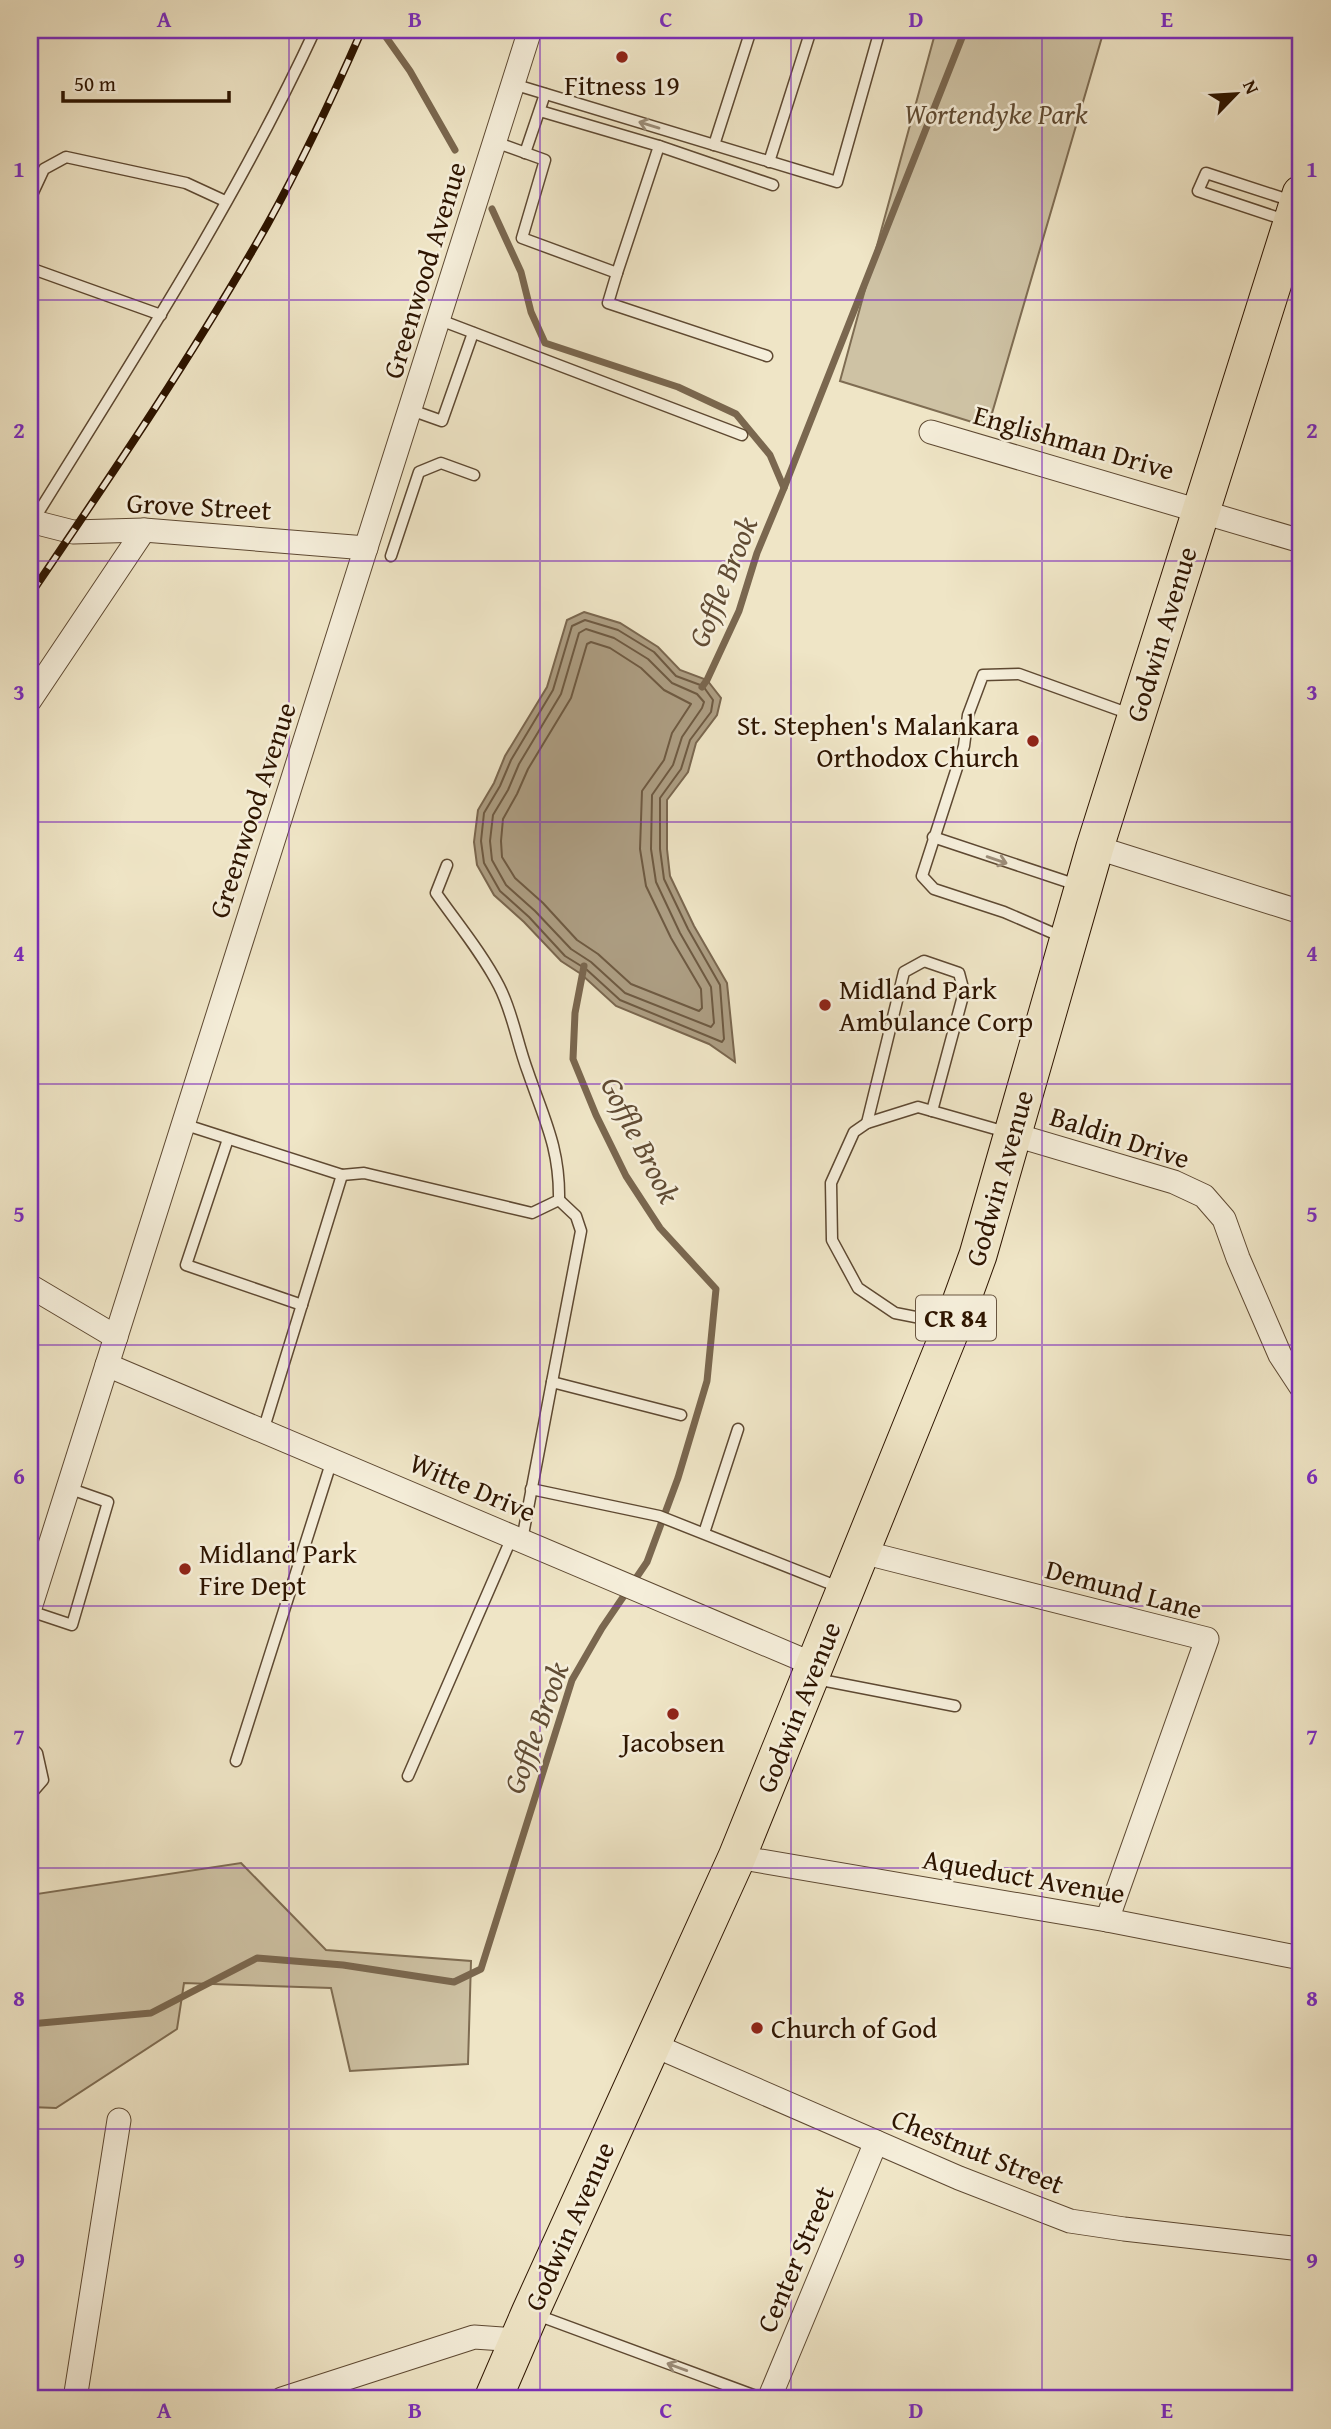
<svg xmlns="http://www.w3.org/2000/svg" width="1331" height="2429" font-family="'Gentium Book Plus',serif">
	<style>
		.green { fill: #cec2a4; stroke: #7e6c52; stroke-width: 2 }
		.water { fill: #ad9e83; stroke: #7a674f; stroke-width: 2 }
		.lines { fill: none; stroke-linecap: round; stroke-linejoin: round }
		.shore { stroke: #6e5a42; stroke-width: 2 }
		.stream { stroke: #7a674f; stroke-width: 7 }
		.lane-casing { stroke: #5e4932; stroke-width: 13 }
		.street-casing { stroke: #5e4932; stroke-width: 25 }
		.primary-casing { stroke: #2e1500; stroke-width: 39 }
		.lane { stroke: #f5eeda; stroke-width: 10 }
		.street { stroke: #f5eeda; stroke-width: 23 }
		.primary { stroke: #efe5c6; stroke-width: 37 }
		.rail-casing { stroke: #2e1500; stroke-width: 8 }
		.rail { stroke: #f5eeda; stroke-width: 5; stroke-dasharray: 16; stroke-linecap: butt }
		.oneway { stroke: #9b8c78 }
		.grid { fill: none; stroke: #7b2cbf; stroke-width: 2; stroke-opacity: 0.55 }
		.poi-dot { fill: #8f2418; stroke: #f5eeda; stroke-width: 2.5 }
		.labels { text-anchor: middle; stroke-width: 5; stroke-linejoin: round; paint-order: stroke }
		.shield { fill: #f5eeda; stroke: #6a5641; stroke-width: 2 }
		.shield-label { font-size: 26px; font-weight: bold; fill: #2e1500 }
		.poi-label { font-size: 28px; fill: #2e1500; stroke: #f5eeda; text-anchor: start }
		.park-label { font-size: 28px; font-style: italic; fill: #5e4931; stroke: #f5eeda }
		.street-label { font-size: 28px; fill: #2e1500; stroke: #f5eeda }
		.water-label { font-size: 30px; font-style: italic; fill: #614c34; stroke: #f5eeda }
		.neatline { fill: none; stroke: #7b2cbf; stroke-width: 2.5 }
		.grid-label { font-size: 23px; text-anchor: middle; font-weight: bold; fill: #7b2cbf }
	</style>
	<rect width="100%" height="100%" fill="#efe5c6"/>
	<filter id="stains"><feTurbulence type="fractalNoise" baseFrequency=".00286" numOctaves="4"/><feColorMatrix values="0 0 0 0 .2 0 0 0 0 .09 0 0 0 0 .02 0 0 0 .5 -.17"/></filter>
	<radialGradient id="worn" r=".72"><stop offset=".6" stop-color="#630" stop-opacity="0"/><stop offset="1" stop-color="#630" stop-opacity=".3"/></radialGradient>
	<g class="green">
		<path d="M936,30H1104L988,427L840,381Z"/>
		<path d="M241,1863L326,1950L471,1961L468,2064L350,2071L331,1988L184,1983L177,2029L56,2108L30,2107V1895Z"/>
	</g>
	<path class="water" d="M584,612L620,623L658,647L680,670L707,680L721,698L717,715L696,743L688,772L667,800V849L670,876L694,926L727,983L735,1062L709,1044L616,1006L581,974L561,961L524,922L494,895L477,865L474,842L478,810L494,783L505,756L547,687L567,620Z"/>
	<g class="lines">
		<g class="shore">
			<path d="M585,620L618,630L654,652L676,676L703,686L713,700L711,712L690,740L681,769L660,798V849L664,879L688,929L720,985L724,1039L722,1042L620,1000L586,969L565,956L529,917L500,891L484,863L481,841L484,813L500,786L511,760L553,690L572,626Z"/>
			<path d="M586,629L614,638L648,659L672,683L697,694L704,702L702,708L682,737L673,765L652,795L651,849L656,882L680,933L711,987L714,1023L711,1027L625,993L591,962L571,949L535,911L506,885L492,860L490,841L493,815L508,790L519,764L561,694L579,633Z"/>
			<path d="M591,642L610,648L641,668L664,690L691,704L672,733L664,760L642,791L640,849L646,886L671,938L701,989L702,1008L699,1011L631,984L598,954L577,940L543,903L515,878L502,857L501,841L503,819L517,794L528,769L571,698L587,644Z"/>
		</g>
		<g class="stream">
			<path d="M381,30L410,71L455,150"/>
			<path d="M492,209L521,272L531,312L545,343L678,387L736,414L770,455L784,488L757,553L739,611L707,680L702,687"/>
			<path d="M784,488L965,30"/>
			<path d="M30,2024L151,2013L257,1958L343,1965L454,1982L481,1969L572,1680L602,1628L647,1562L678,1478L707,1381L716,1289L660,1228L626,1176L596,1115L573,1059L575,1013L584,966"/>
		</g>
		<defs>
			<g id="lane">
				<path d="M513,84L837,182L880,30"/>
				<path d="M540,111L659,146L617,273"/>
				<path d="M495,142L545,160L522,238L617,273L608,303L767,356"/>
				<path d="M714,145L751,30"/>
				<path d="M659,146L773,185"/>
				<path d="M525,153L545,94"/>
				<path d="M769,162L811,30"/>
				<path d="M30,199L44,169L66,157L186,183L225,201"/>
				<path d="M1288,221L1198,191L1206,173L1292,201"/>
				<path d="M30,268L161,315"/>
				<path d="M440,320L742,435"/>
				<path d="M411,410L442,421L473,333"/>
				<path d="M33,521C132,361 236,201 315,30"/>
				<path d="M391,556L419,472L441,463L474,475"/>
				<path d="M933,837L1080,886"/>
				<path d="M1062,937L1004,912L934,889L922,876L964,746L968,715L983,675L1019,674L1130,714"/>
				<path d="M867,1123L904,972L924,961L959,973L964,992L932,1111"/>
				<path d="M183,1124L342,1175L364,1173L532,1213L559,1200C560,1148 544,1119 528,1072C517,1043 513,1013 499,986C482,953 457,923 436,893L447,865"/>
				<path d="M228,1139L186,1265L302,1305"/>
				<path d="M946,1323L895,1313L858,1288L832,1240L831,1183L854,1132L867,1123L918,1107L1006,1132"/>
				<path d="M552,1382L581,1231L576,1216L559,1200"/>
				<path d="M263,1431L342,1175"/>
				<path d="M531,1489L659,1516L841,1588"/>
				<path d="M704,1533L738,1429"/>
				<path d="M522,1540L552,1382L681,1415"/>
				<path d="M30,1611L72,1625L108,1502L68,1488"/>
				<path d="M816,1679L955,1706"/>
				<path d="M30,1746L37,1753L43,1780L30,1795"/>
				<path d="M236,1761L332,1460"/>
				<path d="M408,1776L512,1537"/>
				<path d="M537,2315L764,2399"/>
			</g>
			<g id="street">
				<path d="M931,432L1301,541"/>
				<path d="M30,521L73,532L144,530L366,548"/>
				<path d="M30,700L144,530"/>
				<path d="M1095,847L1301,912"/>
				<path d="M1012,1134L1174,1182L1204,1196L1224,1219L1238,1258L1280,1355L1301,1387"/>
				<path d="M30,1286L116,1337"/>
				<path d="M107,1365L815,1665"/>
				<path d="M862,1552L1207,1639L1107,1920"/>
				<path d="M30,1608L530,30"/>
				<path d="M737,1857L1107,1920L1301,1958"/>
				<path d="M651,2044L959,2178L1070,2221L1124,2229L1301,2249"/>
				<path d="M75,2399L119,2120"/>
				<path d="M282,2399L474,2337L517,2340"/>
				<path d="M769,2399L876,2142"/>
			</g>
			<path id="primary" d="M493,2399L530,2313L737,1857L953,1324L978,1255L1095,847L1301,194"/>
		</defs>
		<use href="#lane" class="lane-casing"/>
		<use href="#street" class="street-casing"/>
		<use href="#primary" class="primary-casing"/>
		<use href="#lane" class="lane"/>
		<use href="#street" class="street"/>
		<use href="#primary" class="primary"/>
		<defs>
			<path id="rail" d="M30,595C112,474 195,352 267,225C302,162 333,96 362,30"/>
		</defs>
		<use href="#rail" class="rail-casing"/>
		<use href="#rail" class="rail"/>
	</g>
	<defs><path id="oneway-shaft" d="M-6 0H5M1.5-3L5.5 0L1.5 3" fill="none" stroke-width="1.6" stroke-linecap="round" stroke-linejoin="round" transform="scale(1.75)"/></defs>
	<g class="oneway">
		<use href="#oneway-shaft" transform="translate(649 125) rotate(-163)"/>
		<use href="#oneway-shaft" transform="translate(997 860) rotate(19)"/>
		<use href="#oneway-shaft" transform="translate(677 2367) rotate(-160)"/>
	</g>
	<path class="grid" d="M289,30V2399M540,30V2399M791,30V2399M1042,30V2399M30,300H1301M30,561H1301M30,822H1301M30,1084H1301M30,1345H1301M30,1606H1301M30,1868H1301M30,2129H1301"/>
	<g class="poi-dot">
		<circle cx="622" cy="57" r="7"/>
		<circle cx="1033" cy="741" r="7"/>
		<circle cx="825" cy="1005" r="7"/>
		<circle cx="185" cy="1569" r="7"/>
		<circle cx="673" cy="1714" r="7"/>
		<circle cx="757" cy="2028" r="7"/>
	</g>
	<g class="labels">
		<rect class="shield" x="916" y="1295.5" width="80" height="45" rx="5"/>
		<g class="shield-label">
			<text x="956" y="1327">CR 84</text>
		</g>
		<g class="poi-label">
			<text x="622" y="95" text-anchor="middle">Fitness 19</text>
			<text x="1019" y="735" text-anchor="end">St. Stephen's Malankara<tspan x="1019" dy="32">Orthodox Church</tspan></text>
			<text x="839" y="999">Midland Park<tspan x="839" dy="32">Ambulance Corp</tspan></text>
			<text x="199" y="1563">Midland Park<tspan x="199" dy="32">Fire Dept</tspan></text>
			<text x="673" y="1752" text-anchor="middle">Jacobsen</text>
			<text x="771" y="2038">Church of God</text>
		</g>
		<g class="park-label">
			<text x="996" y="124">Wortendyke Park</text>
		</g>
		<g class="street-label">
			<text transform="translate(424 270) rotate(-73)" y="10">Greenwood Avenue</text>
			<text transform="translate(1074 442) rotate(16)" y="10">Englishman Drive</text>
			<text transform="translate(199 506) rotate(3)" y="10">Grove Street</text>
			<text transform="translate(1161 634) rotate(-73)" y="10">Godwin Avenue</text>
			<text transform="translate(252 810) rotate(-72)" y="10">Greenwood Avenue</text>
			<text transform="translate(1120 1137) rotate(18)" y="10">Baldin Drive</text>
			<text transform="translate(999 1178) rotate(-74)" y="10">Godwin Avenue</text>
			<text transform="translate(473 1487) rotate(23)" y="10">Witte Drive</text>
			<text transform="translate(1124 1589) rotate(15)" y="10">Demund Lane</text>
			<text transform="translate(798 1707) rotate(-68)" y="10">Godwin Avenue</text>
			<text transform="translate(1024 1876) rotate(10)" y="10">Aqueduct Avenue</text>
			<text transform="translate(978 2151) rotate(22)" y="10">Chestnut Street</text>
			<text transform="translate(569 2226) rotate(-66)" y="10">Godwin Avenue</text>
			<text transform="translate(795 2259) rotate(-67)" y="10">Center Street</text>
		</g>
		<g class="water-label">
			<text transform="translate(723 582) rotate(-68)" y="10">Goffle Brook</text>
			<text transform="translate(640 1140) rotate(63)" y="10">Goffle Brook</text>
			<text transform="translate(536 1728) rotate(-70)" y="10">Goffle Brook</text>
		</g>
	</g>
	<rect width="1331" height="2429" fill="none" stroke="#efe5c6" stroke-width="77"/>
	<g transform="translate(1236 94) rotate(65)" stroke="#f5eeda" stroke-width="5" paint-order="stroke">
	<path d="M0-5L12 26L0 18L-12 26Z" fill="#2e1500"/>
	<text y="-10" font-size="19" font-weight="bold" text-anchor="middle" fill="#2e1500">N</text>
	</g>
	<path d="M63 91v10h166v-10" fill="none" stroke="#2e1500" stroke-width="3.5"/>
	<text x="74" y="91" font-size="21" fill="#2e1500" stroke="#f5eeda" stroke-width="5" paint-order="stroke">50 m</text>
	<rect x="38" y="38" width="1254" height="2352" class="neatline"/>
	<g class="grid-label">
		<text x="164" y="27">A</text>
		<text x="415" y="27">B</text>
		<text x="666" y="27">C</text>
		<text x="916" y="27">D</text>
		<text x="1167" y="27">E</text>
		<text x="19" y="177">1</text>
		<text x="1312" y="177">1</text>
		<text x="19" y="438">2</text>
		<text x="1312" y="438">2</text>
		<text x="19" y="700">3</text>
		<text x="1312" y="700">3</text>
		<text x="19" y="961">4</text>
		<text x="1312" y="961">4</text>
		<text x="19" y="1222">5</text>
		<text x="1312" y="1222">5</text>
		<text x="19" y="1484">6</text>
		<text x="1312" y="1484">6</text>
		<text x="19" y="1745">7</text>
		<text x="1312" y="1745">7</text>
		<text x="19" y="2006">8</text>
		<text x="1312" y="2006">8</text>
		<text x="19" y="2268">9</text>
		<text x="1312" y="2268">9</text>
		<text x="164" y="2418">A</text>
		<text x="415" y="2418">B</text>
		<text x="666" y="2418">C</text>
		<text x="916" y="2418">D</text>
		<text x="1167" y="2418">E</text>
	</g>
	<rect width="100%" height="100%" filter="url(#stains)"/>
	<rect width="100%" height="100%" fill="url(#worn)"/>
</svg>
